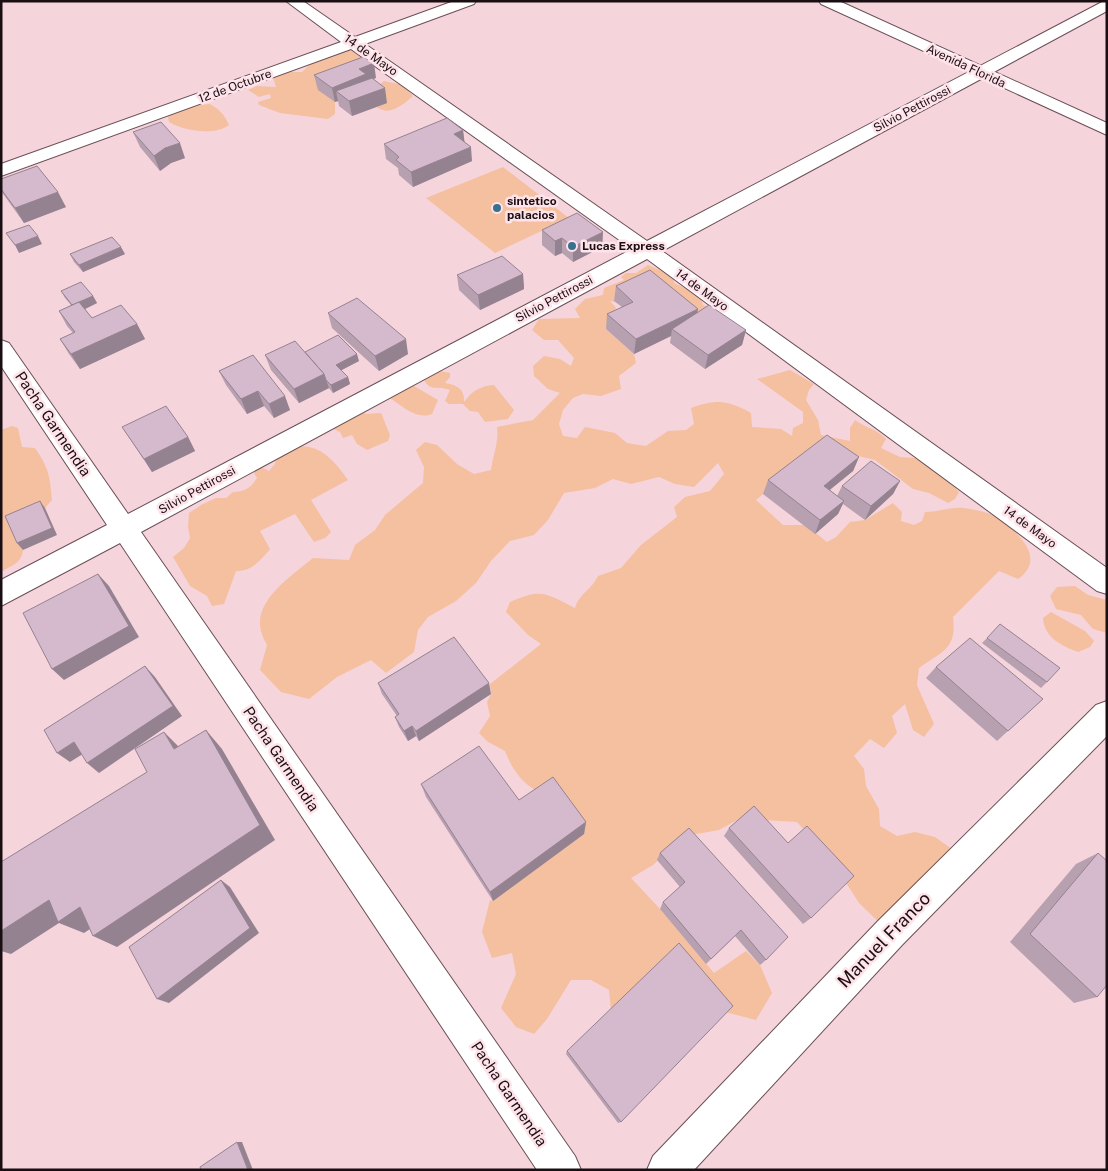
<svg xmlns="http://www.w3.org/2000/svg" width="1108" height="1171" font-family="'Public Sans',sans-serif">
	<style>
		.green { fill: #f4c09f }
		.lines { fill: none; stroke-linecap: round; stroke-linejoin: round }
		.street-casing { stroke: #6b4f56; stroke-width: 2 }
		.secondary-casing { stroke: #6b4f56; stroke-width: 2 }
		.street { fill: #fff; fill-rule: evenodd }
		.secondary { fill: #fff; fill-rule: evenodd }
		.wall { fill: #b7a0b0 }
		.shaded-wall { fill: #958290 }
		.building { fill: #d5bacd; stroke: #958290 }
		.poi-dot { fill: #39708b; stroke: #ffe3ea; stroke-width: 2 }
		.labels { text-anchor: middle; stroke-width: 5; stroke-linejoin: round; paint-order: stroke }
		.far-street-label { font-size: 12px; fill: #190e11; stroke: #ffe3ea }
		.far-poi-label { font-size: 12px; font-weight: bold; fill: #190e11; stroke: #ffe3ea; text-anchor: start }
		.street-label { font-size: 15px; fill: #190e11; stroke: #ffe3ea }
		.near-street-label { font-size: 18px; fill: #190e11; stroke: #ffe3ea }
	</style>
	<rect width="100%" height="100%" fill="#f6d4dc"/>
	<g class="green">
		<path d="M345,50L356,51L362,54V59L335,102V114L328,119L280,113L259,105L258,102L271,98L270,94L259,97L248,90L257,86L276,87L273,77L287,72H302L311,63Z"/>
		<path d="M384,81L403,85L413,96C404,104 389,117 377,107L387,102L379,85Z"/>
		<path d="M210,104C220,110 224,114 229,125C215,136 184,131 169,122L168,117C180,107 195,105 210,104Z"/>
		<path d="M503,167L569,218L495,253L426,198Z"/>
		<path d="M648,265L674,276V283L700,295L703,305L709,307L717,317L610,301L616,308L606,329L634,354L636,363L619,376L621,389L601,396L583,394L573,398L563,410L559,424L563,436L577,438L585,427L615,433L627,443L646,446L668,431L686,430L694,424L691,408C717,399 727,400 751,413L752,427L781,429L792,436L793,428L803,423V412L757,379L790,370L814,384L809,390L806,400L818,420L821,435L850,441V428L855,420C866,428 877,429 886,439L881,448L900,457L915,458L945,477L959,492L955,499L948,503L929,493L913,489L875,460L858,456L763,494L756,500L783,525H806L827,542L836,537L850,522L865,520L893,503L902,512L901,521L914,525L922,521L925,512C937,512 952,507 963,508C972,509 989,512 996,517C1017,531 1048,558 1018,579L999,571L953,617C957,649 943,651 919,668L917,685L934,724L924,737L913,730L905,704L892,716L897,733L884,748L870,739L854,756L864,769L866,786L879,809L880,826L897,836L915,832L935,837L952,849L890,933L859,903L832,861L797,822L764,820L748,814L719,830L685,836L653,865L631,878L660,909L714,973L746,951L760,965L772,993L756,1020L725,1012L611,1011L609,990L591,980H571L547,1019L534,1034L516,1027L501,1008L516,974L512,953L492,958L482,932L490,900L493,901L535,790C519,780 512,768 505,751L488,742L479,733L490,716L487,702L491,694L490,684L541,644L528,635L506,612L510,602C542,588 545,593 575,608C578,595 592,589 598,576L621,568L641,545L677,517L674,507L685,497L710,491L724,474L718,463L694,487L675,484L659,477L631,484L613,479L595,488L564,493L548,520L534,535L510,541L491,561L476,583L456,601L428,617L418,630L414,652L386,673L371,660L337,677L309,699L281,692L260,670L267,645C265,641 262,636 261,631C253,600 293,575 313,558L349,560L355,545L375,530L385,515L423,483L424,467L416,450L425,442L437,445L457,464L474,474L491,470C493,455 499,442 497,427L533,420L560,393L548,389L534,376L533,366L544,356L560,359L571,366L574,358L558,340H544L532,330L539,319L580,318L575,309L585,299L603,295L604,288L624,280L621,277L626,273H636Z"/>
		<path d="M439,371L450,373V377L445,383C457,385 465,389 464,402C472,391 480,386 494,385L514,410L508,419L485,422L478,412L470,411L463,404H449L445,401L450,390C437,385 430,393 423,378Z"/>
		<path d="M404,385L414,386L438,400L432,414C416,420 404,407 391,399L390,393Z"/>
		<path d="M361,409L366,414L381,413L390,435L388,441L367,450L357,444L352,435L343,438L340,432L331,428Z"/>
		<path d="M12,426L18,428L22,447L35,448C49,468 50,477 52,500L45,508L12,523L23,550C22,563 11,566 1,572V430Z"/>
		<path d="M299,446C323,446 335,462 348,480L311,500L331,532L325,538L314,542L295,514L260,531L270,549C260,561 252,571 236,571L224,604L212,606L207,596L190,586L173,557L184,548L190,538L188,527L189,513L201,505L216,498H226L233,492C245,492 251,488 257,478L251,468L259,466L269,471L275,464L277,455Z"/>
		<path d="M1075,586L1088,595L1107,600V633L1093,629L1081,615L1056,609L1050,596L1057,587Z"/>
		<path d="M1051,612L1085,631L1094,641L1090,647L1078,652C1061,646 1044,637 1043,618Z"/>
	</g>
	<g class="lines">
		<defs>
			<path id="street" d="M286,1H303L355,37L454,1H476L474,4L365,44L647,241L1102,2L1107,1V11L662,251L1107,568V594L1097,591L647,259L141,532L575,1156L581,1170H537L120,543L1,606V580L107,525L1,366V340L9,343L128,514L632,249L351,49L1,176V164L341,42Z"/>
			<g id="secondary">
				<path d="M819,1H839L1107,123V135L821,4Z"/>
				<path d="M1107,701V736L902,945L694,1170H647L653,1156L878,921L1096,705Z"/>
			</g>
		</defs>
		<use href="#street" class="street-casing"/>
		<use href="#secondary" class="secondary-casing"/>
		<use href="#street" class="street"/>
		<use href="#secondary" class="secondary"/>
	</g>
	<g class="wall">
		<path d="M314,75L376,78L373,79L387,103L352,116L339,106L338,101L335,102L318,90Z"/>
		<path d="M463,130L464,142L472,161L413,187L399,175L398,168L386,159L384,144Z"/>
		<path d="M133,132L185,158L171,163L160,171L140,147Z"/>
		<path d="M1,179L66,207L24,223L1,191Z"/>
		<path d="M542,230L603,232L602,247L573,262L562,253L555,256L542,245Z"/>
		<path d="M70,254H125L83,272L74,262Z"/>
		<path d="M523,274L524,289L480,310L459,290L457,275Z"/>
		<path d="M616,286L698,309L697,313L746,330L742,345L705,369L670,343L671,336L634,354L606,329L607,314L622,307L614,301Z"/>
		<path d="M61,291L93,296L97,303L85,309L92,318L137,324L145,339L80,369L69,354L60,339L73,333L67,326L59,311L71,305L65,298Z"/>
		<path d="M328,313L408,354L379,371L332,328Z"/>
		<path d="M305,352L359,361L341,370L348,377L350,384L333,393L328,387L329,388L299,403L271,370L265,355Z"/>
		<path d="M253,355L290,410L274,418L264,406L247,414L226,385L219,371Z"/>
		<path d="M122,427L188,437L195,451L152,472Z"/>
		<path d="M859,457L853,471L830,490L837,496L842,486L900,481L893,494L865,520L843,504L838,514L815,534L763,494L768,480Z"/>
		<path d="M987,638L1047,682L1041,688L982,643Z"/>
		<path d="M936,667L1043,699L997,741L926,678Z"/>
		<path d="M378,683L491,694L419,741L416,736L408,741L399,727L395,717L397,716L382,694Z"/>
		<path d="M421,784L519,800L586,822L584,834L493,901L426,797Z"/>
		<path d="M689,828L766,960L760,965L735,936L706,964L660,909L663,902L680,887L657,860L660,853Z"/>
		<path d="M729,828L788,843L811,918L803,924L724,836Z"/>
		<path d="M1098,853L1097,997L1074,1003L1010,942L1076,864Z"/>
		<path d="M567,1051L621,1122L618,1123L566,1054Z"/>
	</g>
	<g class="shaded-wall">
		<path d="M374,63L376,78L336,91L338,101L335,102L332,88L359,69Z"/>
		<path d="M385,88L387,103L352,116L349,101Z"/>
		<path d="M463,130L465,145L454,134Z"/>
		<path d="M180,143L185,158L171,163L160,171L154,156L165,148Z"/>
		<path d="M471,147L472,161L413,187L411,172Z"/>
		<path d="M58,192L66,207L24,223L15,208Z"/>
		<path d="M603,232L602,247L573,262V247Z"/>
		<path d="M38,236L42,244L19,253L15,245Z"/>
		<path d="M562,238V253L555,256V241Z"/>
		<path d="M121,247L125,254L83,272L79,265Z"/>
		<path d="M523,274L524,289L480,310L478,295Z"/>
		<path d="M93,296L97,303L77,313L73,305Z"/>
		<path d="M698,309L695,324L672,329L671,336L634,354L636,339Z"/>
		<path d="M137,324L145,339L80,369L71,354Z"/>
		<path d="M746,330L742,345L705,369L708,355Z"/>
		<path d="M406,339L408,354L379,371L375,356Z"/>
		<path d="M357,354L359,361L338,372L336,365Z"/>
		<path d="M324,374L329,388L299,403L294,389Z"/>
		<path d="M348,377L350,384L333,393L331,385Z"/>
		<path d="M258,391L264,406L247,414L241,399Z"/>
		<path d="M285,396L290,410L274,418L269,404Z"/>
		<path d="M188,437L195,451L152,472L144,459Z"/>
		<path d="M859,457L853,471L818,499L824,486Z"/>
		<path d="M900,481L893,494L865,520L871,506Z"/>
		<path d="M40,501L45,508L57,535L23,550L17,543Z"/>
		<path d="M844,501L838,514L815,534L820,520Z"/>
		<path d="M98,574L109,586L139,637L64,680L52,669Z"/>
		<path d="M145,666L155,677L182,716L99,773L87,763Z"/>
		<path d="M489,683L491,694L419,741L416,731Z"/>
		<path d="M412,726L416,736L408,741L404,731Z"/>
		<path d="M206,730L222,749L275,840L117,947L93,936Z"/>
		<path d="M164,732L183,751L174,749Z"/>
		<path d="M74,742L86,752L70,762L57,753Z"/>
		<path d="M586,822L584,834L493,901L490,892Z"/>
		<path d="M221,880L230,887L259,933L169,1003L157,999Z"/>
		<path d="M49,900L80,907L105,919L84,933L59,923L11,954L1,951V931Z"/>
		<path d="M237,1142H242L253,1170H248Z"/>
	</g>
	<g class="building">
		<path d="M363,57L374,63L359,69L366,74L332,88L314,75Z"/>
		<path d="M372,78L385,88L349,101L336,91Z"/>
		<path d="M447,118L463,130L454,134L471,147L411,172L396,160L399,157L384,144Z"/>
		<path d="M161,122L180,143L165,148L154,156L133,132Z"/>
		<path d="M37,166L58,192L15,208L1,189V179Z"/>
		<path d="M577,213L603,232L573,247L562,238L555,241L542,230Z"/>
		<path d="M29,225L38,236L15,245L6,233Z"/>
		<path d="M112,237L121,247L79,265L70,254Z"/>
		<path d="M502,256L523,274L478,295L457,275Z"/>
		<path d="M650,270L698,309L636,339L607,314L633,302L616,286Z"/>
		<path d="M81,282L93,296L72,305L61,291Z"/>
		<path d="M357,298L406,339L375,356L328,313Z"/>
		<path d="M79,302L92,318L121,305L137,324L71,354L60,339L75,332L59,311Z"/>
		<path d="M709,305L746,330L708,355L672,329Z"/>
		<path d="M338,335L357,354L336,365L348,377L331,385L326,380L324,374L305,352Z"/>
		<path d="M295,341L324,374L294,389L265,355Z"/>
		<path d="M253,355L285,396L269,404L258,391L241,399L219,371Z"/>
		<path d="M166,406L188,437L144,459L122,427Z"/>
		<path d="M827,435L859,457L824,486L844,501L820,520L768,480Z"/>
		<path d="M871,461L900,481L871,506L842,486Z"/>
		<path d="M40,501L52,528L17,543L5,516Z"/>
		<path d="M98,574L129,626L52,669L23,613Z"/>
		<path d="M1000,624L1060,668L1047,682L987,638Z"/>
		<path d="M454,637L489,683L416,731L412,726L404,731L395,717L399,714L378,683Z"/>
		<path d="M970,638L1043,699L1008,731L936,667Z"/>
		<path d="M145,666L173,706L87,763L74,742L57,753L44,730Z"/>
		<path d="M206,730L260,825L93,936L80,907L58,922L49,900L1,931V862L147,772L135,749L164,732L174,749Z"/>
		<path d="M479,746L519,800L553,777L586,822L490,892L421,784Z"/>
		<path d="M754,806L788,843L807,826L854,876L811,918L729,828Z"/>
		<path d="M689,828L788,937L766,960L741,930L711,959L663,902L685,882L660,853Z"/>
		<path d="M1098,853L1107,861V985L1097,997L1030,934Z"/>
		<path d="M221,880L250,928L157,999L129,947Z"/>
		<path d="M679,943L733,1006L621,1122L567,1051Z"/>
		<path d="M237,1142L248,1170H201L200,1167Z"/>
	</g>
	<g class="poi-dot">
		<circle cx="497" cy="208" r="5"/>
		<circle cx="572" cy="246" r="5"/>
	</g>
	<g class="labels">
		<g class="far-street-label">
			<text transform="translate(371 55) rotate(35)" y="4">14 de Mayo</text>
			<text transform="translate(966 66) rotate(25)" y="4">Avenida Florida</text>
			<text transform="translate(235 86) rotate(-20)" y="4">12 de Octubre</text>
			<text transform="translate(912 109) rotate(-28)" y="4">Silvio Pettirossi</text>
			<text transform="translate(702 290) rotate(36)" y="4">14 de Mayo</text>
			<text transform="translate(554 299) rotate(-28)" y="4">Silvio Pettirossi</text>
			<text transform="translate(197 490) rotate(-29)" y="4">Silvio Pettirossi</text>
			<text transform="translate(1030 527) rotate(36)" y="4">14 de Mayo</text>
		</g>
		<g class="far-poi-label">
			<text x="507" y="205">sintetico<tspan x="507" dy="14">palacios</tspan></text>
			<text x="582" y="250">Lucas Express</text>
		</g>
		<g class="street-label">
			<text transform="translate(53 424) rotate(56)" y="5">Pacha Garmendia</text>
			<text transform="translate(281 759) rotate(56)" y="5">Pacha Garmendia</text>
			<text transform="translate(509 1094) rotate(56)" y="5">Pacha Garmendia</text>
		</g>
		<g class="near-street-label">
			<text transform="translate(884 940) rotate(-46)" y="6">Manuel Franco</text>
		</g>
	</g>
	<rect width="1108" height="1171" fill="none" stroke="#190e11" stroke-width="5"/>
</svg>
